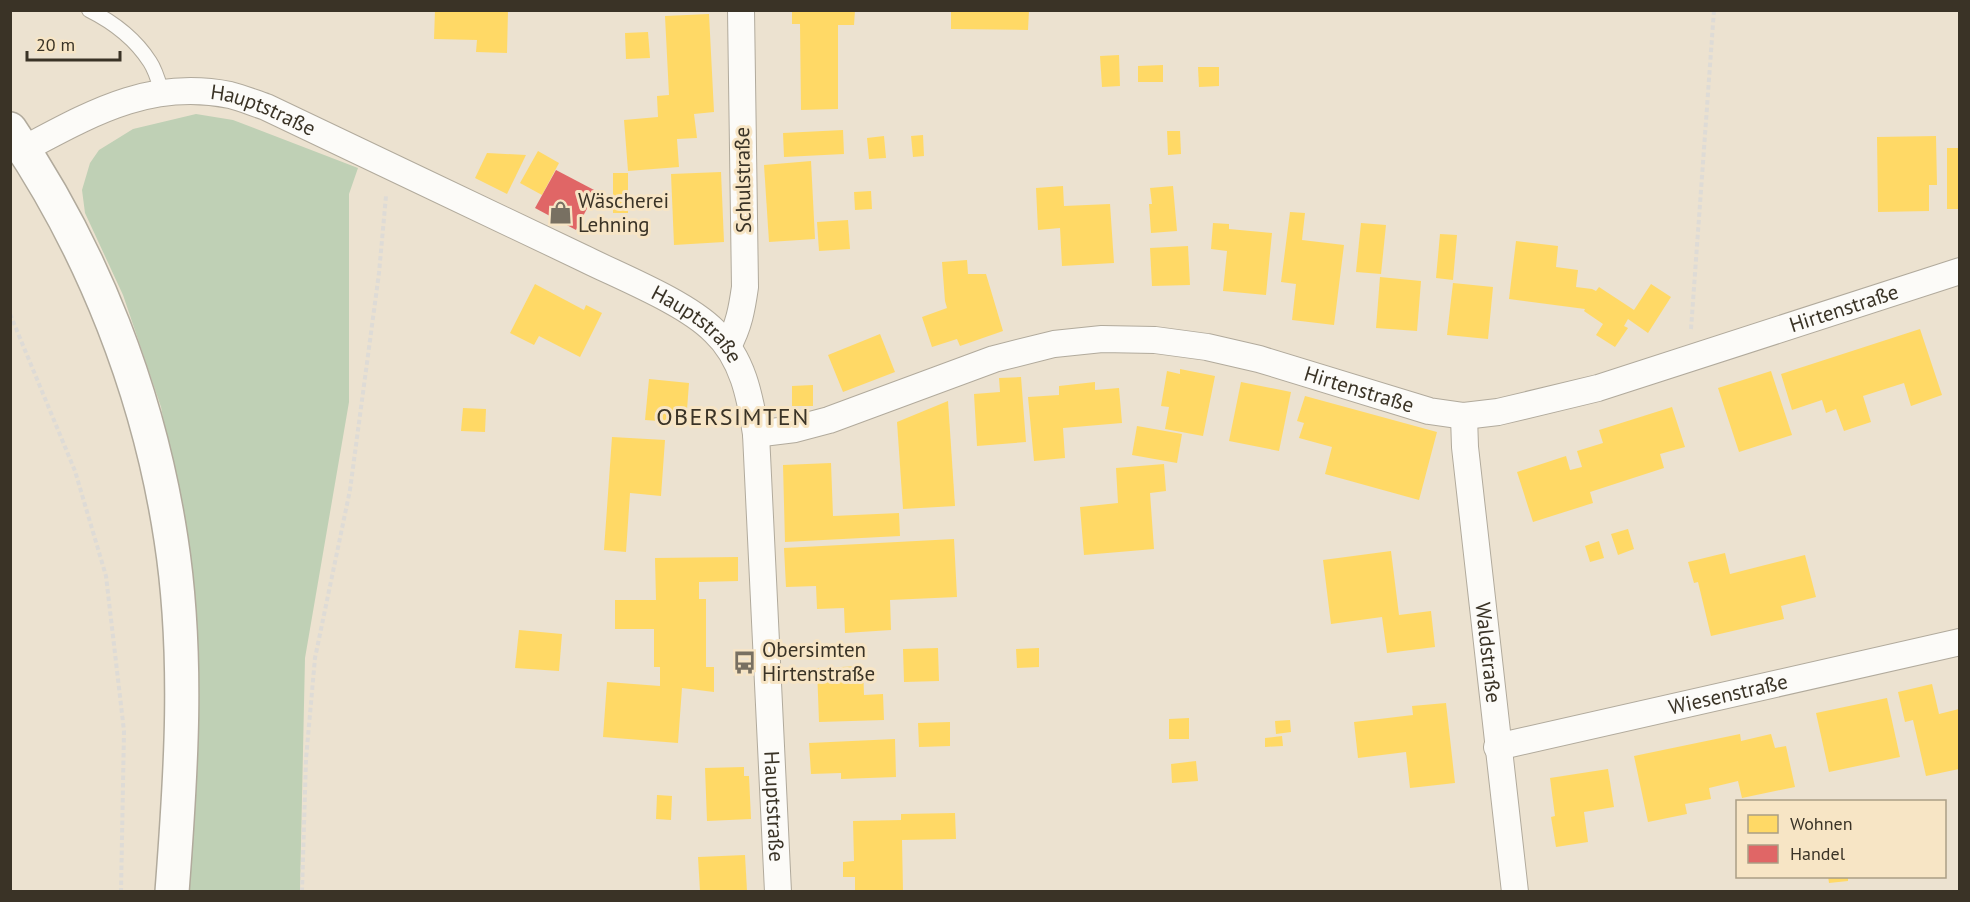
<svg xmlns="http://www.w3.org/2000/svg" width="1970" height="902" font-family="'PT Sans',sans-serif">
	<style>
		.green { fill: #bfd0b5 }
		.homes { fill: #ffd966 }
		.shops { fill: #e06666 }
		.lines { fill: none; stroke-linecap: round; stroke-linejoin: round }
		.service-casing { stroke: #b1aa9c; stroke-width: 16 }
		.minor-casing { stroke: #b1aa9c; stroke-width: 28 }
		.secondary-casing { stroke: #b1aa9c; stroke-width: 36 }
		.path { stroke: #dedbd6; stroke-width: 4; stroke-dasharray: 4.5 3; stroke-linecap: butt }
		.service { stroke: #fcfbf8; stroke-width: 14 }
		.minor { stroke: #fcfbf8; stroke-width: 26 }
		.secondary { stroke: #fcfbf8; stroke-width: 33 }
		.labels { text-anchor: middle; stroke-width: 6; stroke-linejoin: round; paint-order: stroke }
		.street-label { font-size: 21px; fill: #3a3326; stroke: #f7e5c5 }
		.poi-label { font-size: 21px; fill: #3a3326; stroke: #f7e5c5; text-anchor: start }
		.quarter-label { font-size: 24px; letter-spacing: 1.5px; fill: #3a3326; stroke: #f7e5c5 }
	</style>
	<rect width="100%" height="100%" fill="#ece2d0"/>
	<path class="green" d="M196,114L233,120L358,168L349,194V402L305,658L300,891H185L174,473L161,407L123,295L85,213L82,190L90,163L99,150L112,142L133,129Z"/>
	<g class="homes">
		<path d="M435,10H508L507,53L476,52L477,40L434,39Z"/>
		<path d="M792,10H855L854,25H838V109L801,110L800,24H792Z"/>
		<path d="M951,10H1029L1028,30L951,29Z"/>
		<path d="M709,14L714,112L694,114L697,138L677,139L679,167L628,171L624,120L658,117L657,96L669,95L665,16Z"/>
		<path d="M648,32L650,58L626,59L625,33Z"/>
		<path d="M1119,55L1120,86L1102,87L1100,56Z"/>
		<path d="M1163,65V82H1138V66Z"/>
		<path d="M1198,67H1219V86L1199,87Z"/>
		<path d="M843,130L844,154L784,157L783,133Z"/>
		<path d="M1167,131H1180L1181,154L1168,155Z"/>
		<path d="M923,135L924,156L913,157L911,136Z"/>
		<path d="M884,136L886,158L869,159L867,138Z"/>
		<path d="M1936,136L1937,185H1929V211L1878,212L1877,137Z"/>
		<rect x="1947" y="148" width="12" height="61"/>
		<path d="M538,151L559,163L542,195L520,183Z"/>
		<path d="M487,153L526,155L507,194L475,178Z"/>
		<path d="M811,161L815,239L769,242L764,165Z"/>
		<path d="M721,172L724,242L674,245L671,174Z"/>
		<rect x="613" y="173" width="15" height="40"/>
		<path d="M1063,186L1064,206L1110,204L1114,263L1062,266L1060,228L1038,230L1036,188Z"/>
		<path d="M1173,186L1177,231L1151,233L1149,204H1152L1150,188Z"/>
		<path d="M871,191L872,209L855,210L854,192Z"/>
		<path d="M1290,212L1305,213L1302,240L1344,245L1334,325L1292,320L1296,284L1281,282Z"/>
		<path d="M848,220L850,249L819,251L817,222Z"/>
		<path d="M1213,223L1229,224V229L1272,233L1266,295L1223,291L1227,251L1211,249Z"/>
		<path d="M1361,223L1386,225L1381,274L1356,272Z"/>
		<path d="M1440,234L1457,235L1453,280L1436,278Z"/>
		<path d="M1516,241L1558,246L1556,267L1578,270L1576,287L1592,289L1596,291L1599,287L1634,310L1651,284L1671,297L1648,333L1628,319L1624,326L1628,328L1615,347L1596,335L1603,324L1584,311L1585,309L1509,299Z"/>
		<path d="M1188,246L1190,285L1152,286L1150,248Z"/>
		<path d="M967,260L968,274H986L1003,331L960,346L957,339L932,347L922,317L947,308L945,301L942,262Z"/>
		<path d="M1380,277L1421,281L1417,331L1376,328Z"/>
		<path d="M1453,283L1493,287L1488,339L1447,335Z"/>
		<path d="M535,284L584,310L586,305L602,313L580,357L539,336L534,345L510,333Z"/>
		<path d="M1920,329L1942,395L1911,406L1904,383L1863,396L1871,422L1844,431L1836,409L1826,413L1822,400L1792,410L1781,374Z"/>
		<path d="M880,334L895,372L843,392L828,355Z"/>
		<path d="M1180,369L1215,376L1203,436L1165,429L1169,407L1161,406L1167,371L1180,374Z"/>
		<path d="M1771,371L1792,435L1739,452L1718,388Z"/>
		<path d="M1021,377L1026,442L977,446L974,394L1000,392L999,378Z"/>
		<path d="M649,379L689,383L686,423L645,420Z"/>
		<path d="M1095,382V390L1119,388L1122,423L1063,428L1065,458L1034,461L1028,397L1059,395V386Z"/>
		<path d="M1241,382L1291,392L1279,451L1229,441Z"/>
		<path d="M813,385V406H792V386Z"/>
		<path d="M1305,396L1437,432L1419,500L1325,474L1332,447L1299,438L1304,423L1297,421Z"/>
		<path d="M948,401L955,506L903,509L897,422Z"/>
		<path d="M1672,407L1685,447L1660,454L1664,468L1590,492L1593,503L1533,522L1517,472L1566,456L1570,470L1582,467L1577,451L1603,443L1599,430Z"/>
		<path d="M463,408L486,409L485,432L461,431Z"/>
		<path d="M1137,426L1182,434L1177,463L1132,455Z"/>
		<path d="M612,437L665,440L661,496L630,493L626,552L604,550Z"/>
		<path d="M831,463L833,516L899,513L900,536L785,542L783,465Z"/>
		<path d="M1164,464L1166,491L1150,493L1154,549L1084,555L1080,507L1118,503L1116,468Z"/>
		<path d="M1628,529L1634,549L1618,555L1611,534Z"/>
		<path d="M954,539L957,597L890,600L891,630L845,633L844,608L817,609L816,586L786,587L784,548Z"/>
		<path d="M1599,541L1604,558L1590,562L1585,546Z"/>
		<path d="M1391,551L1399,615L1431,611L1435,647L1387,653L1382,617L1331,624L1323,560Z"/>
		<path d="M1725,553L1730,574L1805,555L1816,597L1781,606L1784,619L1711,636L1698,582L1694,583L1688,562Z"/>
		<path d="M738,557V581L699,582V599H706V667H714V692L682,688L678,743L603,737L607,682L660,686V667H654V629H615V600H656L655,558Z"/>
		<path d="M519,630L562,634L559,671L515,668Z"/>
		<path d="M938,648L939,681L904,682L903,649Z"/>
		<path d="M1039,648V667L1017,668L1016,649Z"/>
		<path d="M863,666L864,695L883,694L884,720L819,722L817,668Z"/>
		<path d="M1932,684L1939,714L1959,709V769L1926,776L1913,720L1905,722L1898,692Z"/>
		<path d="M1887,698L1900,757L1829,772L1816,713Z"/>
		<path d="M1446,703L1455,783L1410,788L1406,752L1358,758L1354,722L1413,715L1412,706Z"/>
		<path d="M1189,718V739H1169V719Z"/>
		<path d="M1290,720L1291,732L1276,734L1275,721Z"/>
		<path d="M950,722V746L919,747L918,723Z"/>
		<path d="M1740,734L1741,741L1771,734L1775,748L1786,746L1795,787L1742,798L1738,781L1709,788L1711,799L1685,804L1687,814L1648,822L1634,756Z"/>
		<path d="M1282,736L1283,746L1265,747V738Z"/>
		<path d="M895,739L896,777L841,779V773L811,774L809,743Z"/>
		<path d="M1196,761L1198,781L1172,783L1171,764Z"/>
		<path d="M744,767V776H749L751,819L707,821L705,768Z"/>
		<path d="M1608,769L1614,807L1584,812L1588,842L1556,847L1551,817L1555,816L1550,778Z"/>
		<path d="M657,795L672,796L671,820L656,819Z"/>
		<path d="M955,813L956,839L902,840L903,891H855V877H843V862L854,861L853,821L901,820V814Z"/>
		<path d="M745,855L747,891H700L698,857Z"/>
		<path d="M1828,876H1848V881L1829,883Z"/>
	</g>
	<path class="shops" d="M556,170L596,191L576,230L535,208Z"/>
	<g class="lines">
		<defs>
			<path id="service" d="M89,10C113,22 136,40 150,62C156,71 159,83 162,93"/>
			<g id="minor">
				<path id="s1" d="M24,149C92,113 150,79 230,95C242,98 254,103 266,107C371,158 478,207 583,258C621,277 685,302 714,331C743,358 750,397 756,434L778,892"/>
				<path d="M728,346C739,326 742,308 745,287L741,10"/>
				<path id="s2" d="M1464,416L1465,447L1515,892"/>
				<path id="s3" d="M756,434L795,429L829,420L994,359L1054,344L1102,339L1155,340L1207,347L1259,359L1429,411L1464,416L1498,412L1598,388L1960,271"/>
				<path id="s4" d="M1497,747L1960,642"/>
			</g>
			<path id="secondary" d="M10,129C93,250 149,394 171,539C189,655 181,775 172,892"/>
		</defs>
		<use href="#service" class="service-casing"/>
		<use href="#minor" class="minor-casing"/>
		<use href="#secondary" class="secondary-casing"/>
		<g class="path">
			<path d="M10,314L75,471L106,576L124,731L121,892"/>
			<path d="M1691,329L1714,10"/>
			<path d="M302,892L306,759L315,658L350,490L379,273L386,196"/>
		</g>
		<use href="#service" class="service"/>
		<use href="#minor" class="minor"/>
		<use href="#secondary" class="secondary"/>
	</g>
	<defs>
		<symbol id="shop-bare" viewBox="-9 -9 18 18"><path d="M-5-2.5h2.3a2.7 3.5 0 0 1 5.4 0H5L5.5 6h-11ZM-1.5-2.5h3a1.5 2.3 0 0 0-3 0Z" fill="#787062" stroke="#f7e5c5" stroke-width="2.5" paint-order="stroke"/></symbol>
		<symbol id="bus-bare" viewBox="-9 -9 18 18"><path d="M-5-6H5V4H4V6H2V4H-2V6H-4V4H-5ZM-3.5-4V0h7V-4ZM-3.5 1.2v1.5H-2V1.2ZM2 1.2v1.5H3.5V1.2Z" fill="#787062" stroke="#f7e5c5" stroke-width="2.5" paint-order="stroke"/></symbol>
	</defs>
	<g fill-rule="evenodd">
		<use href="#shop-bare" x="544" y="196" width="33" height="33"/>
		<use href="#bus-bare" x="728" y="646" width="33" height="33"/>
	</g>
	<g class="labels">
		<g class="street-label">
			<text dy="7" stroke="none"><textPath href="#s1" startOffset="254">Hauptstraße</textPath></text>
			<text transform="translate(743 180) rotate(-91)" y="7">Schulstraße</text>
			<text dy="7" stroke="none"><textPath href="#s3" startOffset="1128">Hirtenstraße</textPath></text>
			<text dy="7" stroke="none"><textPath href="#s1" startOffset="740">Hauptstraße</textPath></text>
			<text dy="7" stroke="none"><textPath href="#s3" startOffset="624">Hirtenstraße</textPath></text>
			<text dy="7" stroke="none"><textPath href="#s2" startOffset="238">Waldstraße</textPath></text>
			<text dy="7" stroke="none"><textPath href="#s4" startOffset="237">Wiesenstraße</textPath></text>
			<text dy="7" stroke="none"><textPath href="#s1" startOffset="1244">Hauptstraße</textPath></text>
		</g>
		<g class="poi-label">
			<text x="578" y="208">Wäscherei<tspan x="578" dy="24">Lehning</tspan></text>
			<text x="762" y="657">Obersimten<tspan x="762" dy="24">Hirtenstraße</tspan></text>
		</g>
		<g class="quarter-label">
			<text x="733" y="425">OBERSIMTEN</text>
		</g>
	</g>
	<rect width="1970" height="902" fill="none" stroke="#3a3326" stroke-width="24"/>
	<rect x="1736" y="800" width="210" height="78" fill="#f7e5c5" stroke="#ab9e85" stroke-width="1.5"/>
	<rect x="1748" y="815" width="30" height="18" fill="#ffd966" stroke="#ab9e85" stroke-width="1.5"/>
	<text x="1790" y="830" font-size="18" fill="#3a3326">Wohnen</text>
	<rect x="1748" y="845" width="30" height="18" fill="#e06666" stroke="#ab9e85" stroke-width="1.5"/>
	<text x="1790" y="860" font-size="18" fill="#3a3326">Handel</text>
	<path d="M27 51v9h93v-9" fill="none" stroke="#3a3326" stroke-width="3"/>
	<text x="36" y="51" font-size="18" fill="#3a3326" stroke="#f7e5c5" stroke-width="4.5" paint-order="stroke">20 m</text>
</svg>
